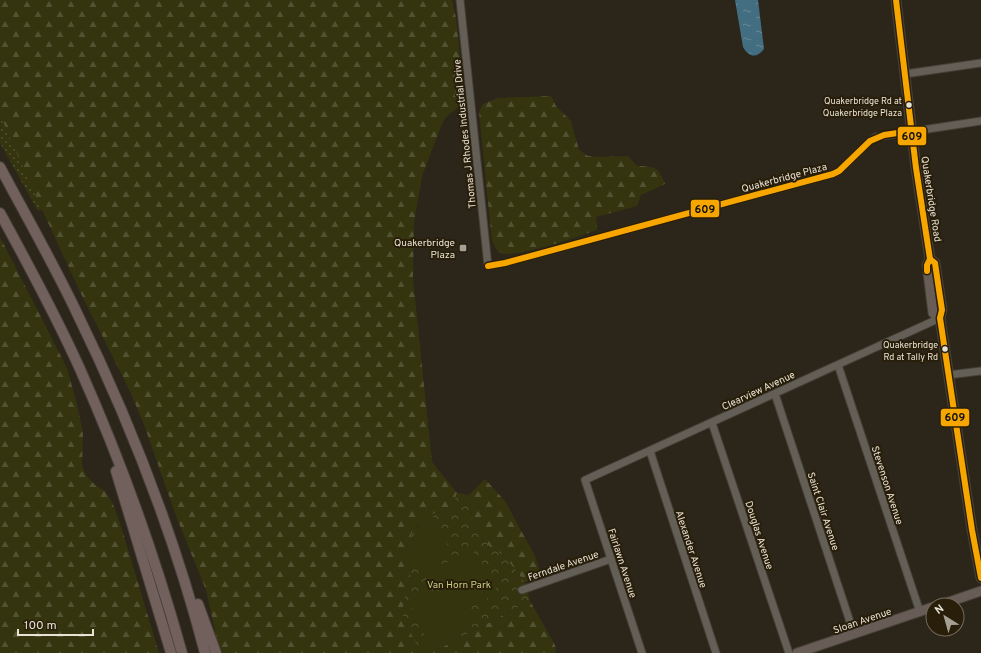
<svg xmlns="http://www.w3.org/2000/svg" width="981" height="653" font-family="Overpass,sans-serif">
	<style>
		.grass { fill: url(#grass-dots) }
		.forest { fill: url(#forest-firs) }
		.park { fill: url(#park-crowns) }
		.pitch { fill: #34350f }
		.water { fill: url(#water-ripples) }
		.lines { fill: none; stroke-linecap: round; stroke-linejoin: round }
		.minor-casing { stroke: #464037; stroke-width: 9 }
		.major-casing { stroke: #464037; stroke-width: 11 }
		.highway-casing { stroke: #464037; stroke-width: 12 }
		.minor { stroke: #635f56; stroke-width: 7 }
		.major { stroke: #685c56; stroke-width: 9 }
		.highway { stroke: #71605c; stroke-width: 10 }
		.bus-1-casing { stroke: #281e09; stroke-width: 9 }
		.bus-1 { stroke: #f7a600; stroke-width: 6 }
		.bus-dot { fill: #e8e2d5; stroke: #281e09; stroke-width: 1.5 }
		.poi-dot { fill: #a6a094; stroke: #281e09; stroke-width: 1.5 }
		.labels { text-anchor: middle; stroke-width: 4; stroke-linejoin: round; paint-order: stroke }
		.bus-label { font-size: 9px; fill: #e8e2d5; stroke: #281e09; text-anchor: end }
		.street-label { font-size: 10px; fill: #e8e2d5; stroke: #281e09 }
		.poi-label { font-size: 10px; fill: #e8e2d5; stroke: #281e09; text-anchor: end }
		.park-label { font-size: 10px; fill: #c6cb84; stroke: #281e09 }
		.line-badge { stroke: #281e09; stroke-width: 1.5 }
		.pale-badge-label { font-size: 11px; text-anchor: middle; font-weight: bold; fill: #111 }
	</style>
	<defs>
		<pattern id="grass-dots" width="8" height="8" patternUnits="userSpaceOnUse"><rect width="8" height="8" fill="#34350f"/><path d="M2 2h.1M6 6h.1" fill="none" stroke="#515231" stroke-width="1.8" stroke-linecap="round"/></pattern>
		<pattern id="forest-firs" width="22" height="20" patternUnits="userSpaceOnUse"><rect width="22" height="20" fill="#34350f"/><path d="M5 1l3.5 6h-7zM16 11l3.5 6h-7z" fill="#515231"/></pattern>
		<pattern id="park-crowns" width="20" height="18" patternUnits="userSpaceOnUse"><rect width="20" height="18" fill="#34350f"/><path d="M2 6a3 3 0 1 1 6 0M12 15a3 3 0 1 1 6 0" fill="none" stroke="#515231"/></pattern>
		<pattern id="water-ripples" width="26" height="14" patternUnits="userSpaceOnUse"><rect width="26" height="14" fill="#436e81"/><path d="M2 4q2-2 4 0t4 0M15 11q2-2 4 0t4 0" fill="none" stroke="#678998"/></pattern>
	</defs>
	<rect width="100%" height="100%" fill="#2b251a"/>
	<path class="grass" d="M0,115L42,209L38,211L0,143Z"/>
	<g class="forest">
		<path d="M0,0H452L456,18L464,95L463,103L446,117L442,124L422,176L414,223L413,279L432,462L457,493L451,510L432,514L416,527L408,551L411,581L403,601L435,651L530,601L555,645L556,653H223L217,640L206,590L176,516L143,422L128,387L82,296L32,188L0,115Z"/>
		<path d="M551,96L556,106L571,121L579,150L588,156L603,157L628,156L637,166C654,166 659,167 665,184L641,195L637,206L596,217L597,230C581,236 513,259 501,253C493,249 492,238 491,231L479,112L483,104L498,98Z"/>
		<path d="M0,237L67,368L77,404L83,434L82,466L86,475L95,485L105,491L113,504L121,526L159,653H0Z"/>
		<path d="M485,479L505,501L535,556L541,576L525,582L504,556L489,546L473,523L469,495Z"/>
	</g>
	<path class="park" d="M457,493L469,495L473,523L489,546L504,556L525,582L530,601L435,651L419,649L403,619V601L411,581L408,551L409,542L412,533L423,520L432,514L451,510Z"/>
	<g class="pitch">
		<path d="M433,516L450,550L449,552L417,570C405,548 411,529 433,516Z"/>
		<path d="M470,551L475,553L497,584L494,596C480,602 470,603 456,599L471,612L477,622L435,647L429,645L409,601C422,595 432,594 447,596L436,586L428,572Z"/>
	</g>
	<path class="water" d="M735,0H758L764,49C756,59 749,57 743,47Z"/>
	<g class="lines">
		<defs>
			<g id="minor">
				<path d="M460,0L488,266L505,263L833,174L839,171L870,141L876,137L981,121"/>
				<path d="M905,74L981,63"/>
				<path d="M838,365L920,612"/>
				<path d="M948,375L981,371"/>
				<path d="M775,394L854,634"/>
				<path d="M712,423L789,653"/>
				<path d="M650,451L716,653"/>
				<path d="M522,590L611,559"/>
				<path d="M642,653L585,480L940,318"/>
			</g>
			<g id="major">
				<path d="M896,0L916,168L930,259L927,265L933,313L940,318"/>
				<path d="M930,259L935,263L942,310L940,318L972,530L981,578"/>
				<path d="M940,605L981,591"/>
				<path d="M797,653L933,607"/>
			</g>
			<g id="highway">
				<path d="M0,167C25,214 52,261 75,309C129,419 174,534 205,653"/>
				<path d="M0,213C28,264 56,316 80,369C121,461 155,556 182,653"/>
				<path d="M116,471L171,653"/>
				<path d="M198,604L216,653"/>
			</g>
		</defs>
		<use href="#minor" class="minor-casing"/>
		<use href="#major" class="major-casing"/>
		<use href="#highway" class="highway-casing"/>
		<use href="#minor" class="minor"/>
		<use href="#major" class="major"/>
		<use href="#highway" class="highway"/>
		<defs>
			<g id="bus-1">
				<path d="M896,0L916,168L930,259L927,265V271"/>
				<path d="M930,259L935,263L942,310L940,318L972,530L981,578"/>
				<path d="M488,266L505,263L833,174L839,171L870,141L884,135L911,131"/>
			</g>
		</defs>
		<use href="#bus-1" class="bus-1-casing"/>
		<use href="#bus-1" class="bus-1"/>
	</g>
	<g class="bus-dot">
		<circle cx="909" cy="105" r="3.5"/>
		<circle cx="945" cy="349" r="3.5"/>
	</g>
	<rect class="poi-dot" x="459" y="244" width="8" height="8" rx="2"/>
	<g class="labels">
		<g class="bus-label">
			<text x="902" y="104">Quakerbridge Rd at<tspan x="902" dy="12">Quakerbridge Plaza</tspan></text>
			<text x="938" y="348">Quakerbridge<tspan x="938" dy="12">Rd at Tally Rd</tspan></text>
		</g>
		<g class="street-label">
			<text transform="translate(464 134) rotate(-96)" y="4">Thomas J Rhodes Industrial Drive</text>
			<text transform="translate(784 177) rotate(-15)" y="4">Quakerbridge Plaza</text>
			<text transform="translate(932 199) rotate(81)" y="4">Quakerbridge Road</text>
			<text transform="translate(758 390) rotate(-25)" y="4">Clearview Avenue</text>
			<text transform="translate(888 485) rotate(72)" y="4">Stevenson Avenue</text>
			<text transform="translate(824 511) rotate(72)" y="4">Saint Clair Avenue</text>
			<text transform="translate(760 535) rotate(72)" y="4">Douglas Avenue</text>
			<text transform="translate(692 549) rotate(72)" y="4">Alexander Avenue</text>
			<text transform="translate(623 563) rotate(72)" y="4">Fairlawn Avenue</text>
			<text transform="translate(563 565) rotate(-19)" y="4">Ferndale Avenue</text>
			<text transform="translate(862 620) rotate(-19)" y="4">Sloan Avenue</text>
		</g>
		<g class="poi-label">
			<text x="455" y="246">Quakerbridge<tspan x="455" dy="12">Plaza</tspan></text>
		</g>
		<g class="park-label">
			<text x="459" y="588">Van Horn Park</text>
		</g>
	</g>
	<g class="line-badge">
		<rect x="897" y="126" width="30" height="20" rx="4" fill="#f7a600"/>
		<rect x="690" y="199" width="30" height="19" rx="4" fill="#f7a600"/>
		<rect x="940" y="408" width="30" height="19" rx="4" fill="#f7a600"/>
	</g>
	<g class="pale-badge-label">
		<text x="912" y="140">609</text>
		<text x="705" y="213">609</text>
		<text x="955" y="421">609</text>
	</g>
	<g transform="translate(945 617) rotate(323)"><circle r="19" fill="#281e09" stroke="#756c5b"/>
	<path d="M0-3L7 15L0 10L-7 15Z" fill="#a6a094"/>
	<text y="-6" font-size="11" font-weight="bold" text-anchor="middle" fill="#e8e2d5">N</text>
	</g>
	<path d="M18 629v6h75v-6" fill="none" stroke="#e8e2d5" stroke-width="2"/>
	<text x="24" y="629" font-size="12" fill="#e8e2d5" stroke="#281e09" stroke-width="3" paint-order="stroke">100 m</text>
</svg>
